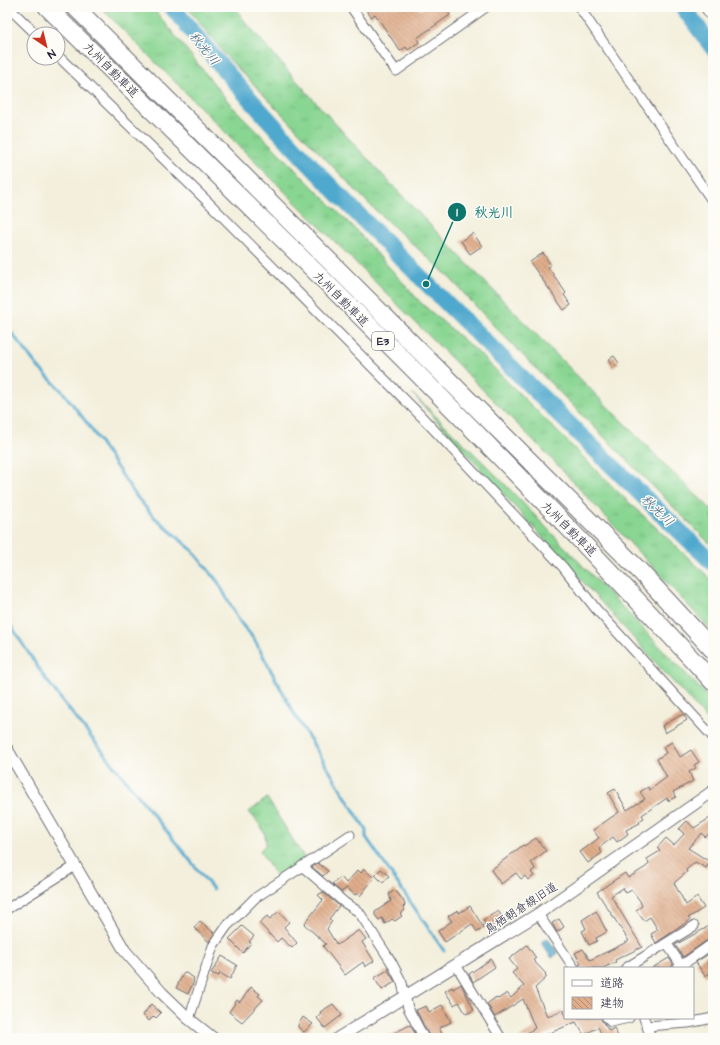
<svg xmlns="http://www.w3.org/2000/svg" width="720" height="1045" font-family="'Architects Daughter','Klee One',sans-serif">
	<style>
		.grass { fill: url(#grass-tufts); stroke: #567c66 }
		.water { fill: url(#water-ripples); stroke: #396584 }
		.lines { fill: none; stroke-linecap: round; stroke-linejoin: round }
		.stream { stroke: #50a8cd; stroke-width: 3 }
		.river { stroke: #50a8cd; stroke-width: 17 }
		.building { fill: url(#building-back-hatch) }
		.minor-casing { stroke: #6b6a73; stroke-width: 11 }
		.tertiary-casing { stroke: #6b6a73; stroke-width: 13 }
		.motorway-casing { stroke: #6b6a73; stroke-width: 19 }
		.minor { stroke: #fff; stroke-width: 9 }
		.tertiary { stroke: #fff; stroke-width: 11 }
		.motorway { stroke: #fff; stroke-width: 17 }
		.labels { text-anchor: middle; stroke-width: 3; stroke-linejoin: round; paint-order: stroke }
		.shield { fill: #fdfcf7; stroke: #646373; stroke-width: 1 }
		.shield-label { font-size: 11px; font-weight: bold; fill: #22223b }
		.street-label { font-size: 12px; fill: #22223b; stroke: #fdfcf7 }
		.water-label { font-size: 13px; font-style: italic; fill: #375e7d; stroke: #fdfcf7 }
		.leader { fill: none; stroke: #0f766e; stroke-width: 1.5 }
		.callout-dot { fill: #0f766e; stroke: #fdfcf7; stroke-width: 1.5 }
		.mark-label { font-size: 12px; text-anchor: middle; font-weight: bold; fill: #fff }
		.callout-label { font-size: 13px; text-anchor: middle; font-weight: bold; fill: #0f766e; stroke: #fdfcf7; stroke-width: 3; stroke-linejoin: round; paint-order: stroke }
	</style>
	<defs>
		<pattern id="grass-tufts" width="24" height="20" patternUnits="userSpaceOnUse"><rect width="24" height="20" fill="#89d592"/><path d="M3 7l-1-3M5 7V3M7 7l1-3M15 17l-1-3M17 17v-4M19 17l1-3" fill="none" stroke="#76b77f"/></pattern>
		<pattern id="water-ripples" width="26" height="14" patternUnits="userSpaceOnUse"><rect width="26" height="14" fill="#50a8cd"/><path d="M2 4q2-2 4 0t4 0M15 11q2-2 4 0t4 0" fill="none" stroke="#4288a8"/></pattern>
		<pattern id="building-back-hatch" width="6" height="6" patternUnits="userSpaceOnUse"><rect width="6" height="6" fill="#e0ad8b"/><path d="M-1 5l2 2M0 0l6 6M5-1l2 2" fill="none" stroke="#b58c73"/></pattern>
	</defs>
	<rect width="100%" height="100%" fill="#fdfcf7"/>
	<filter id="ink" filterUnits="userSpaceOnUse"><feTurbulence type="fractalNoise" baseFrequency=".025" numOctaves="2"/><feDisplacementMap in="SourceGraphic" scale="8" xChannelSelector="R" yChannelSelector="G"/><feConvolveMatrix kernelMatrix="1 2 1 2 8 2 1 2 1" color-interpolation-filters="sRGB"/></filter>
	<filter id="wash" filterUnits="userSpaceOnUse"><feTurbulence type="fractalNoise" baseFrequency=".012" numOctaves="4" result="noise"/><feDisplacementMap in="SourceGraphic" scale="16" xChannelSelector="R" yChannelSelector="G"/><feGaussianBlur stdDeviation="0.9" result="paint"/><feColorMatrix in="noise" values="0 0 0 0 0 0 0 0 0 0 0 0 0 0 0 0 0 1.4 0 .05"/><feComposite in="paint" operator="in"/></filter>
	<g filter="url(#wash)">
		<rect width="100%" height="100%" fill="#f3efdc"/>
		<g class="grass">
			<path d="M100,7H152L231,105L356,230L421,303L481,355L617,491L713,581V632L547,454Z"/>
			<path d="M187,7H235L243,19C378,178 527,324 673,473L713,511V547L495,327L448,276L371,206L225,55Z"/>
			<path d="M412,393L497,476L713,702V726Z"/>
			<path d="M267,798L305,859L277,878L260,851L266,844C266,830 258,822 249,812Z"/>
		</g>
		<path class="water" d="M548,939L558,953L552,958L541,943L544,940Z"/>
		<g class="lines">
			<g class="stream">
				<path d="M7,327L39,368L63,392L87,423L136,496L153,516L192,550L218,582L240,622L254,639L295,715L361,822L366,829V837L444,951"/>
				<path d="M7,620L45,678L71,712L213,889"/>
				<path d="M459,979L468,993"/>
			</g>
			<g class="river">
				<path d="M172,7C264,122 368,226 473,329C552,408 632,486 713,563"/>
				<path d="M683,7L713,48"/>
			</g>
		</g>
		<g id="blocks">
			<g class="building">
				<path d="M364,7H418L420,10L425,7H445L450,15L417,38L419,42L408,50L406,47L400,51L375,14L371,17Z"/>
				<path d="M473,233L482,246L470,254L461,241Z"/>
				<path d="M543,253L551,265L548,267L566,293L564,295L571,305L564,310L530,262Z"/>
				<path d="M614,356L619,363L613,368L608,360Z"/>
				<path d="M683,714L687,720L665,733L662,726Z"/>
				<path d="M672,742L680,757L691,750L699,762L694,765L696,768L689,772L693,781L673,792L676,797L668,801L667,798L642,815L644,818L639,821L640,823L626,830L628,834L617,842L613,837L599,848L602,853L588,863L580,852L599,838L593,830L619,812L608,793L615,789L627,810L645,799L640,792L648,787L650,790L667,777L657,759L666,753L663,747Z"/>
				<path d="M713,816V831L705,837L702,833L688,848L710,862L706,868L695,862L686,870L687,872L674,883L686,905L697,897L704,908L688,918L690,920L656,943L651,934L658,930L650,917L644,921L636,910L642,906L640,901L632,890L626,893L623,888L611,896L642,947L615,960L616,962L603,968H580L579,965L581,964L575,953L583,949L590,960L629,941L597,892L625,873L628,878L646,867L649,863L647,859L660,851L657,848L666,838L674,845L684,834L679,829L687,821L694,828Z"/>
				<path d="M536,838L546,851L531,862L535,869L531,872L534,876L528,880L525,876L521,879L516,873L501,884L491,870L523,845L524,846Z"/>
				<path d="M318,863L328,871L323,876L312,867Z"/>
				<path d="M364,869L374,878L360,896L357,893L355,895L347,888L341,892L332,884L341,877L346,883L358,870L361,873Z"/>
				<path d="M381,869L389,876L383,883L375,875Z"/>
				<path d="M395,890L403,900L405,905L403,907L405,910L400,914L402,916L395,921L392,919L385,924L382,918L379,920L375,915V912L391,901L389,894Z"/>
				<path d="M323,892L339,906L329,919L332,921L327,929L337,945L359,930L366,939L362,942L374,961L365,967L363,962L345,975L323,946L326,944L304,924L323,900L318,895Z"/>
				<path d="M470,906L484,928L477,932L472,924L445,942L438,931L452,921L448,916L458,910L459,913Z"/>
				<path d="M279,911L289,922L284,927L297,943L292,948L281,938L277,942L259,923L267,916L270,919Z"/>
				<path d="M498,911L504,919L488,929L483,920Z"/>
				<path d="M596,911L607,932L596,938L597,941L589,945L582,931L586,929L582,920Z"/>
				<path d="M559,919L564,927L557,932L552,923Z"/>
				<path d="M200,921L214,933L209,942L194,928Z"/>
				<path d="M713,924V940L706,941L683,957L675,945Z"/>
				<path d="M242,926L254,936L249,942L251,943L243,953L229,939Z"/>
				<path d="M527,945L536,958L533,960L546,974L545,975L547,977L535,988L547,1016L564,1010L565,1018H600L609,1031L614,1028L619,1038H596L602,1035L598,1027L584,1035L576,1022L543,1036L545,1038H519L535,1028L523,999L495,1017L487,1004L496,997L498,999L507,993L511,998L524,986L512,973L517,969L509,959Z"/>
				<path d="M707,955L711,959L707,964L712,972L705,976L696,962Z"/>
				<path d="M222,956L237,965L230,979L220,973L219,976L211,973Z"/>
				<path d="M669,958L673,964L671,968H652Z"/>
				<path d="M491,959L495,967L473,982L469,974Z"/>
				<path d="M388,970L395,982L382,990L374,978Z"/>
				<path d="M184,972L194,978L193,980L194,981L188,994L176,988Z"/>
				<path d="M461,984L474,1010L466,1014L459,1002L454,1005L445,991L452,987L453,989Z"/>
				<path d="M251,987L260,994L258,996L263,1000L242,1022L229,1012L237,1000L240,1002Z"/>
				<path d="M151,1004L161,1013L156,1018L154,1016L149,1021L143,1015Z"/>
				<path d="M333,1004L342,1015L325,1028L317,1018L321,1014L320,1012Z"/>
				<path d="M442,1005L451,1022L439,1028L443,1036L430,1038L416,1010L426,1006L429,1012Z"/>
				<path d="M303,1017L313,1024L304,1032L298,1027V1025Z"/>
				<path d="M410,1025L417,1037L415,1038H384Z"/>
			</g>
		</g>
	</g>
	<g filter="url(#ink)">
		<use href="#blocks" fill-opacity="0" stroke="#6b6a73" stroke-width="1"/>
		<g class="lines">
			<defs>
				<g id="minor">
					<path d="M8,7L36,34"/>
					<path d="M351,7L396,71L486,7"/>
					<path d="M579,7L713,202"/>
					<path d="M58,56L211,205L421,416L563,567L596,609L713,737"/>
					<path d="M302,866L345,903L359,912L392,963L402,983L408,1008L424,1038"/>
					<path d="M7,909L75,866"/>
					<path d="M538,914L574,968"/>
					<path d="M667,944L681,965"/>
					<path d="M456,965L501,1038"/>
					<path d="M626,968L694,926"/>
					<path d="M678,968L709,946L713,953"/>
					<path d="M607,1018L611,1022L629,1018"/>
					<path d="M644,1018L651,1038"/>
					<path d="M189,1019L213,946L227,926L255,898L350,835"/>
					<path d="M647,1026L688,1023L713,1018V1019"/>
				</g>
				<g id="tertiary">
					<path d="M706,7L713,17"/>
					<path d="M7,749L125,951L162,993L189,1019L213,1038"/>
					<path d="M338,1038L538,914L713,791"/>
				</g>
				<g id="motorway">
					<path d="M47,7C272,229 500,449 713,682"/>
					<path d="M75,7L637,568L713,650"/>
				</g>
			</defs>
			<use href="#minor" class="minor-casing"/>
			<use href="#tertiary" class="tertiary-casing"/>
			<use href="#motorway" class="motorway-casing"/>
			<use href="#minor" class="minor"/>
			<use href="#tertiary" class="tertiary"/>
			<use href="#motorway" class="motorway"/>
		</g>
	</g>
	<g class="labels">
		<rect class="shield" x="372" y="332" width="22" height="18" rx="3"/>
		<g class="shield-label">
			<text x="383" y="345">E3</text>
		</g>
		<g class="street-label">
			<text transform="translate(111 70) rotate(45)" y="4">九州自動車道</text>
			<text transform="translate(341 299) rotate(45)" y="4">九州自動車道</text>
			<text transform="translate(569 529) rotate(45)" y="4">九州自動車道</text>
			<text transform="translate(521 908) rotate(-33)" y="4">鳥栖朝倉線旧道</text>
		</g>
		<g class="water-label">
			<text transform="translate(205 48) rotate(51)" y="5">秋光川</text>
			<text transform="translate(658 510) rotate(44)" y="5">秋光川</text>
		</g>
	</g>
	<path class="leader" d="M426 284L457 212"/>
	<g class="callout-dot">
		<circle cx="426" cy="284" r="4"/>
		<circle cx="457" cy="212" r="10"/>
	</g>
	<g class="mark-label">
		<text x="457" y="216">1</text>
	</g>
	<g class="callout-label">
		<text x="494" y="217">秋光川</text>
	</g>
	<rect width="720" height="1045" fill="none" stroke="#fdfcf7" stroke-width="24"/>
	<rect x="564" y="967" width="130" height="52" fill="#fdfcf7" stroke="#a5a5ac"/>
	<rect x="572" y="980" width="20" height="6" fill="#ffffff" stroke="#a5a5ac"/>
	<text x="600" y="987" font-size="12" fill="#22223b">道路</text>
	<rect x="572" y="997" width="20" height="12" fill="url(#building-back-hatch)" stroke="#a5a5ac"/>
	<text x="600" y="1007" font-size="12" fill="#22223b">建物</text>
	<g transform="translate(46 46) rotate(145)"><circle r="19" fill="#fdfcf7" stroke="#a5a5ac"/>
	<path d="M0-3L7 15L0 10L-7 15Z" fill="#c8321e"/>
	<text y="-6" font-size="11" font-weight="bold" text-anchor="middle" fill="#22223b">N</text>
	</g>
</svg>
